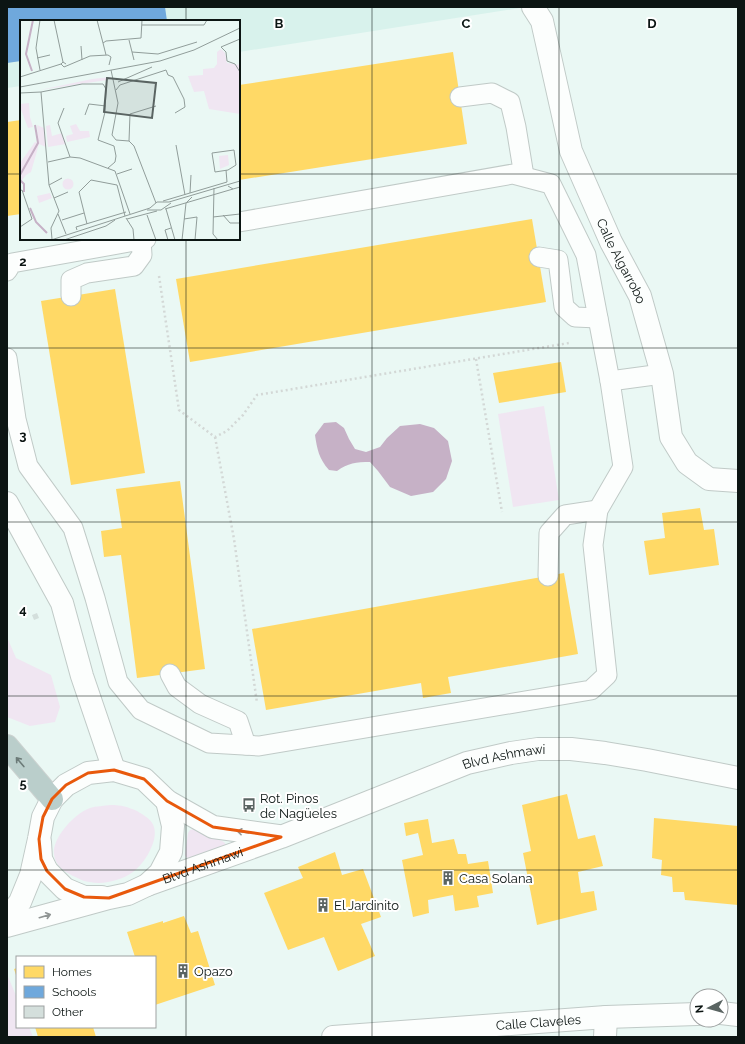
<svg xmlns="http://www.w3.org/2000/svg" width="745" height="1044" font-family="Raleway,sans-serif">
	<style>
		.built { fill: #d8f2ec }
		.green { fill: #f0e6f2 }
		.water { fill: #c6b1c6 }
		.homes { fill: #ffd966 }
		.schools { fill: #6fa8dc }
		.building { fill: #d4dfdc }
		.lines { fill: none; stroke-linecap: round; stroke-linejoin: round }
		.service-casing { stroke: #c0cac7; stroke-width: 21 }
		.minor-casing { stroke: #c0cac7; stroke-width: 24 }
		.tertiary-casing { stroke: #c0cac7; stroke-width: 24 }
		.motorway-casing { stroke: #ccd2d0; stroke-width: 24 }
		.path { stroke: #d3d8d6; stroke-width: 2.5; stroke-dasharray: 2 3; stroke-linecap: butt }
		.service { stroke: #fcfefd; stroke-width: 19 }
		.minor { stroke: #fcfefd; stroke-width: 22 }
		.tertiary { stroke: #fcfefd; stroke-width: 22 }
		.motorway { stroke: #bacecb; stroke-width: 22 }
		.oneway { stroke: #6c7b78 }
		.oneway2 { stroke: #909594 }
		.marked { fill: none; stroke: #e8590c; stroke-width: 3; stroke-linejoin: round }
		.grid { fill: none; stroke: #0c1513; stroke-width: 1; stroke-opacity: 0.55 }
		.labels { text-anchor: middle; stroke-width: 4; stroke-linejoin: round; paint-order: stroke }
		.street-label { font-size: 13px; fill: #0c1513; stroke: #fff }
		.poi-label { font-size: 13px; fill: #0c1513; stroke: #fff; text-anchor: start }
		.inset-river { fill: none; stroke: #c6b1c6; stroke-width: 2 }
		.inset-road { fill: none; stroke: #919d9a; stroke-width: 1 }
		.view { fill: #5a6462; fill-opacity: 0.15; stroke: #5a6462; stroke-width: 2 }
		.inset-edge { fill: none; stroke: #0c1513; stroke-width: 2 }
		.grid-label { font-size: 13px; text-anchor: middle; font-weight: bold; fill: #0c1513; stroke: #fff; stroke-width: 4; stroke-linejoin: round; paint-order: stroke }
	</style>
	<rect width="100%" height="100%" fill="#eaf8f4"/>
	<path class="built" d="M7,7H519L520,8L239,52V21H21V86L7,88Z"/>
	<g class="green">
		<path d="M544,406L559,500L513,507L498,414Z"/>
		<path d="M7,637L16,658L51,675L60,707L55,722L30,726L7,717Z"/>
		<path d="M111,805C121,805 128,807 137,811C143,815 152,819 154,827C156,834 154,842 151,848C148,856 140,867 133,872C122,880 104,885 90,882C84,882 78,878 73,876C63,871 55,865 54,854C52,838 75,813 90,808C96,806 104,806 111,805Z"/>
		<path d="M194,829L222,841L225,843L226,846L190,858H187L185,855L188,833L190,830Z"/>
		<path d="M7,974L17,998V1027H29L33,1037H7Z"/>
	</g>
	<path class="water" d="M336,422L344,428L349,439L355,449L366,452L380,447L387,438L400,426L420,424L434,428L448,441L452,461L446,479L433,492L411,496L390,487L378,471L370,462C356,462 348,463 337,471L329,470C319,459 317,449 315,435L324,423Z"/>
	<g class="homes">
		<path d="M453,52L467,144L239,180V85Z"/>
		<path d="M21,120V214L7,216V122Z"/>
		<path d="M532,219L546,302L190,362L176,279Z"/>
		<path d="M115,289L145,473L71,485L41,301Z"/>
		<path d="M561,362L566,392L499,403L493,373Z"/>
		<path d="M180,481L205,669L137,678L121,555L104,557L101,531L122,528L116,489Z"/>
		<path d="M700,508L704,530L714,529L719,565L649,575L644,541L665,538L662,513Z"/>
		<path d="M564,573L578,654L448,677L451,693L423,698L421,683L266,710L252,629Z"/>
		<path d="M567,794L578,839L595,835L603,866L578,872L581,893L594,891L597,910L537,925L523,853L531,851L522,805Z"/>
		<path d="M654,818L738,826V905L685,900L684,892H673L672,877L661,875L662,860L652,858Z"/>
		<path d="M428,819L432,843L454,839L458,854H466L468,864L488,861L493,893L477,896L479,907L455,911L453,895L428,900L429,913L413,917L402,860L423,855L418,833L406,836L404,823Z"/>
		<path d="M335,852L342,875L363,869L381,917L361,924L375,956L338,971L324,937L288,950L264,893L303,878L298,867Z"/>
		<path d="M184,916L191,933L198,931L215,985L155,1005V957H135L127,932L163,921V923Z"/>
		<path d="M17,968V978L14,969Z"/>
		<path d="M35,1027H93L96,1037H38Z"/>
	</g>
	<path class="schools" d="M7,7H165L167,21H21V61L7,63Z"/>
	<path class="building" d="M37,613L39,618L34,620L32,615Z"/>
	<g class="lines">
		<defs>
			<g id="service">
				<path d="M460,97L492,93L510,102L516,127L524,176"/>
				<path d="M539,257L558,260L564,307L575,317L598,318"/>
				<path d="M7,271L12,263L146,239"/>
				<path d="M71,296V280L87,273L134,266L142,255L141,240"/>
				<path d="M7,358L16,419L28,466L73,528L95,598L118,682L141,710L209,743L259,746L591,690L607,675L593,545L598,510L623,467L610,381L586,255L551,184L513,174L239,222"/>
				<path d="M610,381L662,374"/>
				<path d="M548,576L549,533L565,515L598,510"/>
				<path d="M170,674L177,687L200,704L238,721L246,745"/>
			</g>
			<g id="minor">
				<path id="s1" d="M533,7L542,21L571,151L611,242L640,296L662,374L671,437L687,463L709,479L738,481"/>
				<path d="M7,503L62,603L82,676L114,770"/>
				<path d="M721,1013L738,1015"/>
				<path id="s2" d="M333,1037L606,1017L697,1014"/>
				<path d="M605,1037L606,1017"/>
			</g>
			<g id="tertiary">
				<path d="M40,842L41,859L47,871L65,889L84,897H102"/>
				<path id="s3" d="M147,885L281,837L467,763L511,753L538,749H571L605,753L647,760L738,778"/>
				<path d="M7,918L20,902L31,875L39,839L43,817L52,799L66,785L88,773L114,770L144,779L167,801L213,827L278,836"/>
				<path d="M7,926L109,898L128,894L147,885L160,873L171,852L173,826L167,801"/>
			</g>
			<path id="motorway" d="M7,746L52,799"/>
		</defs>
		<use href="#service" class="service-casing"/>
		<use href="#minor" class="minor-casing"/>
		<use href="#tertiary" class="tertiary-casing"/>
		<use href="#motorway" class="motorway-casing"/>
		<g class="path">
			<path d="M159,276L179,410L215,437L227,431L243,415L257,395L569,343"/>
			<path d="M476,359L502,512"/>
			<path d="M215,437L234,539L257,703"/>
		</g>
		<use href="#service" class="service"/>
		<use href="#minor" class="minor"/>
		<use href="#tertiary" class="tertiary"/>
		<use href="#motorway" class="motorway"/>
	</g>
	<defs><path id="oneway-shaft" d="M-6 0H5M1.5-3L5.5 0L1.5 3" fill="none" stroke-width="1.6" stroke-linecap="round" stroke-linejoin="round"/></defs>
	<use class="oneway" href="#oneway-shaft" transform="translate(20 762) rotate(-130)"/>
	<g class="oneway2">
		<use href="#oneway-shaft" transform="translate(243 832) rotate(-172)"/>
		<use href="#oneway-shaft" transform="translate(45 916) rotate(-16)"/>
	</g>
	<path class="marked" d="M114,770L144,779L167,801L213,827L281,837L109,898L84,897L65,889L47,871L41,859L39,839L43,817L52,799L66,785L88,773Z"/>
	<path class="grid" d="M186,7V21M372,7V1037M559,7V1037M7,174H21M239,174H738M186,239V1037M7,348H738M7,522H738M7,696H738M7,870H738"/>
	<defs>
		<symbol id="bus-bare" viewBox="-9 -9 18 18"><path d="M-5-6H5V4H4V6H2V4H-2V6H-4V4H-5ZM-3.5-4V0h7V-4ZM-3.5 1.2v1.5H-2V1.2ZM2 1.2v1.5H3.5V1.2Z" fill="#5a6462" stroke="#fff" stroke-width="2.5" paint-order="stroke"/></symbol>
		<symbol id="building-bare" viewBox="-9 -9 18 18"><path d="M-4-6H4V6H1V3H-1V6H-4ZM-2.5-4.3h1.7v1.8h-1.7ZM.8-4.3h1.7v1.8H.8ZM-2.5-1h1.7V.8h-1.7ZM.8-1h1.7V.8H.8Z" fill="#5a6462" stroke="#fff" stroke-width="2.5" paint-order="stroke"/></symbol>
	</defs>
	<g fill-rule="evenodd">
		<use href="#bus-bare" x="239" y="795" width="20" height="20"/>
		<use href="#building-bare" x="438" y="868" width="20" height="20"/>
		<use href="#building-bare" x="313" y="895" width="20" height="20"/>
		<use href="#building-bare" x="173" y="961" width="20" height="20"/>
	</g>
	<g class="labels">
		<g class="street-label">
			<text dy="5" stroke="none"><textPath href="#s1" startOffset="271">Calle Algarrobo</textPath></text>
			<text dy="5" stroke="none"><textPath href="#s3" startOffset="380">Blvd Ashmawi</textPath></text>
			<text dy="5" stroke="none"><textPath href="#s3" startOffset="59">Blvd Ashmawi</textPath></text>
			<text dy="5" stroke="none"><textPath href="#s2" startOffset="206">Calle Claveles</textPath></text>
		</g>
		<g class="poi-label">
			<text x="260" y="803">Rot. Pinos<tspan x="260" dy="15">de Nagüeles</tspan></text>
			<text x="459" y="883">Casa Solana</text>
			<text x="334" y="910">El Jardinito</text>
			<text x="194" y="976">Opazo</text>
		</g>
	</g>
	<g transform="translate(20 20)">
		<rect width="220" height="220" fill="#eaf8f4"/>
		<path d="M201,29L205,33L207,43L220,45V94L189,89L184,71L174,72L168,56L183,55V49L194,48L197,44V32ZM91,57L87,60L20,70L72,59ZM9,83L10,97L13,107L8,108L0,87V84ZM56,104L60,111H69L70,117L47,122L46,116L53,114L50,106ZM17,105L24,108L26,127L19,124L11,152L6,155L0,163V143L15,122L18,123ZM30,105L32,116L42,113L46,124L28,127L26,106ZM208,135L209,145L200,149L199,136ZM42.5 164a5.5 5.5 0 1 1 11 0a5.5 5.5 0 1 1-11 0ZM30,173L32,178L19,183L17,176Z" fill="#f0e6f2"/>
		<path class="inset-river" d="M12,51L6,34L13,0M0,155L18,123L15,105M0,160L4,164V172M10,188L16,202L27,213"/>
		<path class="inset-road" d="M34,0L43,42M77,0L83,23M122,5H184L187,0M220,19L201,27L206,32L207,41L215,44L220,52M109,20L114,40M61,26L62,40M112,32L138,34L177,22M86,35L83,23L86,21L121,18L122,0M17,38L30,35M41,44L44,47L70,36L88,35L91,37L89,45M20,50L16,28L20,0M91,50L98,83L92,115L96,120L109,121L114,126L136,183M0,57L41,44L43,42L46,44M98,62L132,47M0,67L140,41L174,30L220,8M96,70L100,65L146,50L148,55L153,57L164,79L165,87L155,93M21,72L62,64H83L86,69L85,92L78,120L94,126L96,136L95,142L88,148M0,73L21,72L29,165L39,191L31,208L32,219M44,88L38,103L50,137L60,138L95,151L110,194M65,95L69,84L86,86M109,121L110,94L136,86M156,125L165,175M214,130L216,145L208,150L195,152L192,133ZM28,142L50,137M97,154L112,149M29,165L42,158M208,166L213,169L220,167M194,168L193,214L198,220M0,171L2,170L12,199L0,207M170,173L171,155M34,178L48,172M143,181L207,162L206,150M145,189L213,169M146,189L155,220M127,190H141L151,183M38,194L46,214M127,195L136,220M203,195L210,203H220M193,197L220,194M106,198L113,209L114,220M107,199L137,191M164,199L177,197L175,220M42,200L64,193M67,204L59,172L71,160L97,165L105,196M57,210L56,207L106,192M31,220L130,188L137,182H149L220,161M44,220L86,206L95,200M148,220L145,210L151,208M162,220L166,183L172,177"/>
		<path class="view" d="M87,58L136,63L132,98L84,92Z"/>
		<rect width="220" height="220" class="inset-edge"/>
	</g>
	<g class="grid-label">
		<text x="279" y="28">B</text>
		<text x="466" y="28">C</text>
		<text x="652" y="28">D</text>
		<text x="23" y="266">2</text>
		<text x="23" y="440">3</text>
		<text x="23" y="614">4</text>
		<text x="23" y="788">5</text>
	</g>
	<rect width="745" height="1044" fill="none" stroke="#0c1513" stroke-width="16"/>
	<rect x="16" y="956" width="140" height="72" fill="#ffffff" stroke="#9ea1a1"/>
	<rect x="24" y="966" width="20" height="12" fill="#ffd966" stroke="#9ea1a1"/>
	<text x="52" y="976" font-size="12" fill="#0c1513">Homes</text>
	<rect x="24" y="986" width="20" height="12" fill="#6fa8dc" stroke="#9ea1a1"/>
	<text x="52" y="996" font-size="12" fill="#0c1513">Schools</text>
	<rect x="24" y="1006" width="20" height="12" fill="#d4dfdc" stroke="#9ea1a1"/>
	<text x="52" y="1016" font-size="12" fill="#0c1513">Other</text>
	<g transform="translate(709 1008) rotate(264)"><circle r="19" fill="#ffffff" stroke="#9ea1a1"/>
	<path d="M0-3L7 15L0 10L-7 15Z" fill="#5a6462"/>
	<text y="-6" font-size="11" font-weight="bold" text-anchor="middle" fill="#0c1513">N</text>
	</g>
</svg>
